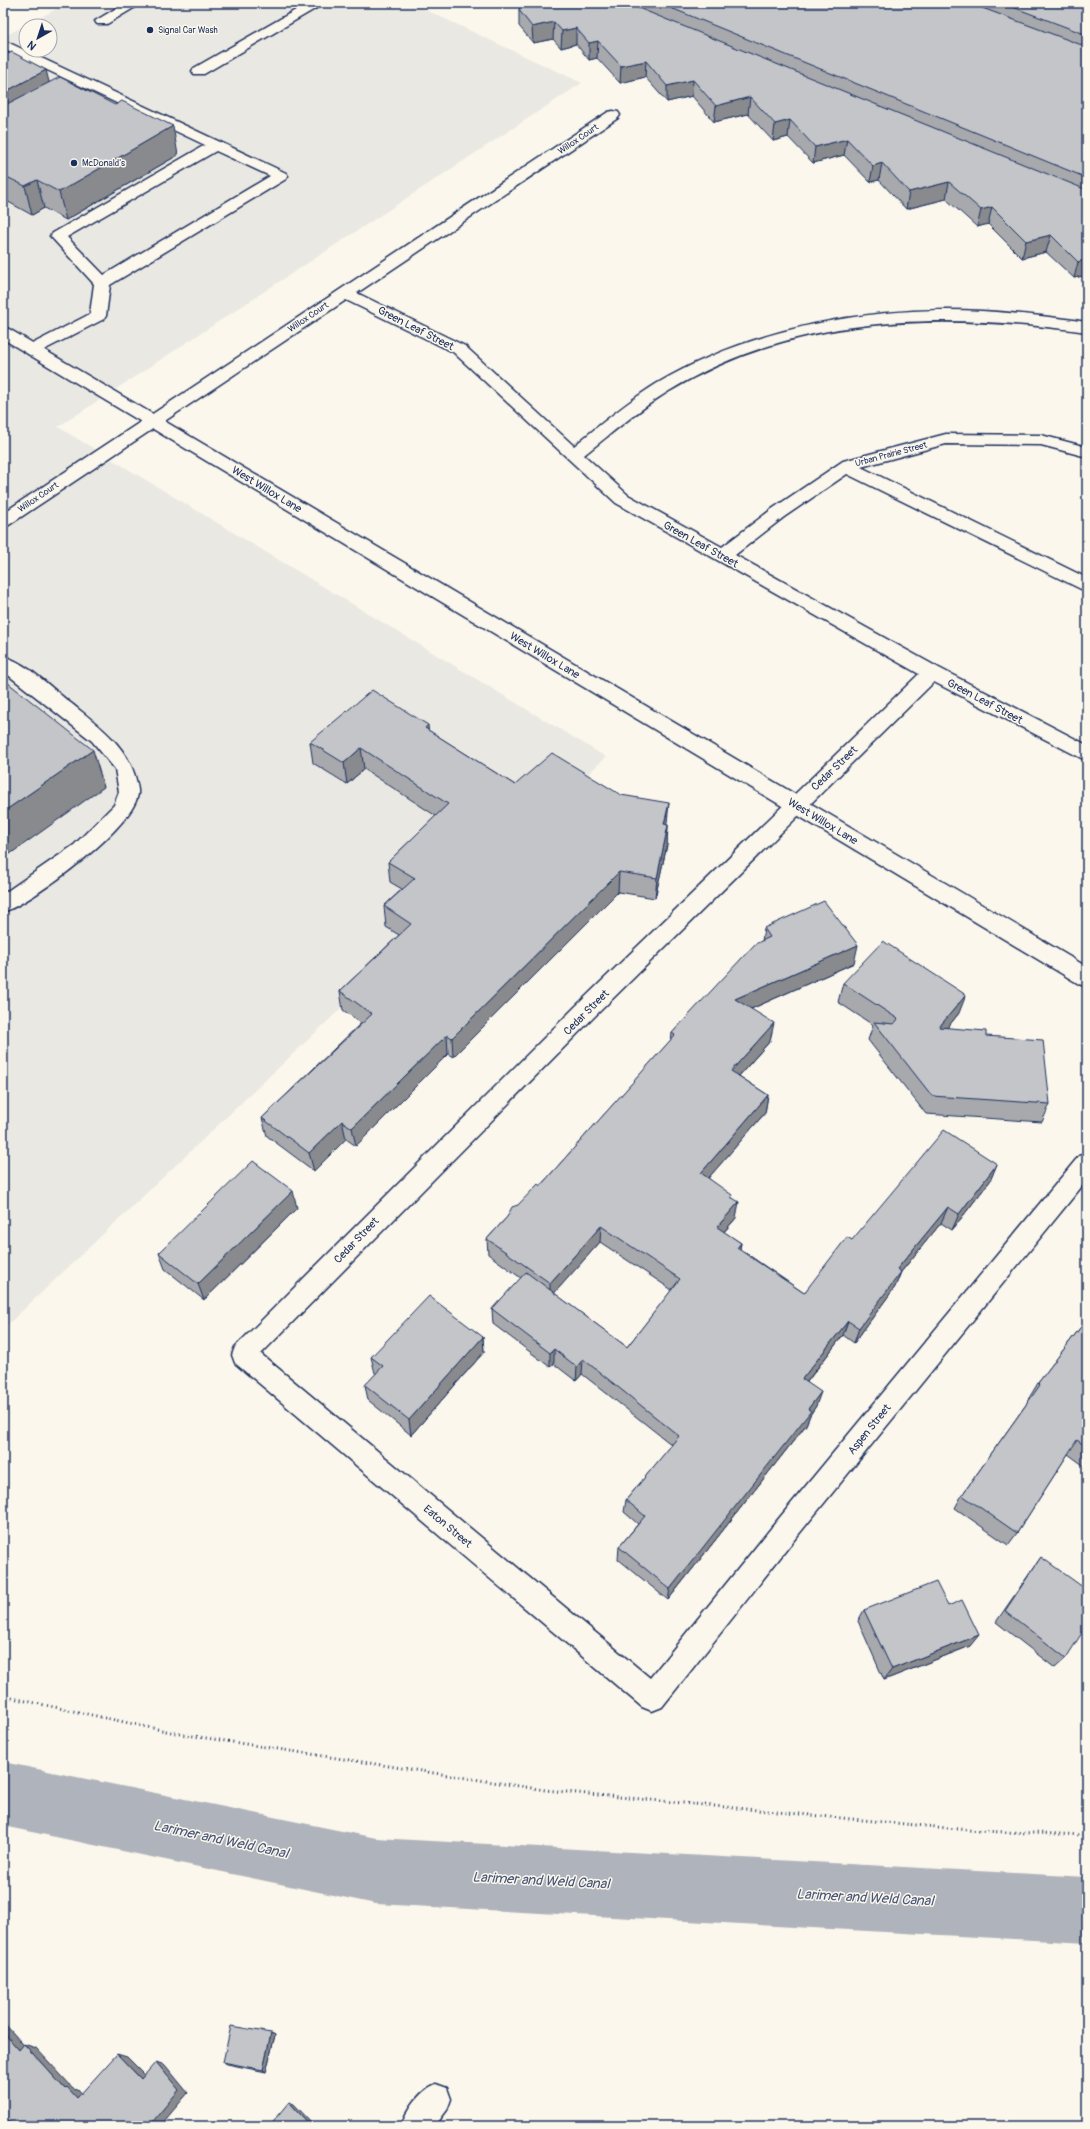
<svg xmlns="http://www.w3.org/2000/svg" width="1090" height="2129" font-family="Pangolin,sans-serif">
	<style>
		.built { fill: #eae8e2; fill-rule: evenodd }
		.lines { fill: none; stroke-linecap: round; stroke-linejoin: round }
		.canal { fill: #afb3bb; fill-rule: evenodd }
		.minor-casing { stroke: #1b2f5e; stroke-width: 3 }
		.major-casing { stroke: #1b2f5e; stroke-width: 3 }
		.path { stroke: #1b2f5e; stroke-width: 3; stroke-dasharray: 1 3.5; stroke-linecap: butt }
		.minor { fill: #fbf7ec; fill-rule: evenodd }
		.major { fill: #fbf7ec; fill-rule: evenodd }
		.wall { fill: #a8a9ad; stroke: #1b2f5e; fill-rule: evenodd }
		.shaded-wall { fill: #888a8d; stroke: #1b2f5e }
		.building { fill: #c3c5c9; stroke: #1b2f5e }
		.poi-dot { fill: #1b2f5e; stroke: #fbf7ec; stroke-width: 1.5 }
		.labels { text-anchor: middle; stroke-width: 3; stroke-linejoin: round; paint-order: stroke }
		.far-poi-label { font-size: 9px; fill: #1b2f5e; stroke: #fbf7ec; text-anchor: start }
		.far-street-label { font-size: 9px; fill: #1b2f5e; stroke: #fbf7ec }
		.street-label { font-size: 11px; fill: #1b2f5e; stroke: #fbf7ec }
		.near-water-label { font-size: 14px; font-style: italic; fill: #47577a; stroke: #fbf7ec }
	</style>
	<rect width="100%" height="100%" fill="#fbf7ec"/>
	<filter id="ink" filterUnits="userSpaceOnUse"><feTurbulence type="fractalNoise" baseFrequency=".025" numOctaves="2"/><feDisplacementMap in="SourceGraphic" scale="8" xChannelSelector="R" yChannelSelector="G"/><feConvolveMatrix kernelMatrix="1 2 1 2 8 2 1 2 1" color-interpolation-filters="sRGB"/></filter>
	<g filter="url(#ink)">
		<path class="built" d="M68,3H411L582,83L58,427L606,757L3,1329V37ZM26,26H50V50H26Z"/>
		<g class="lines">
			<path class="canal" d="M3,1762L376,1838L1087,1877V1943L376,1904L3,1826Z"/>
			<defs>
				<g id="minor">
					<path d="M125,3H142L107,24H97L95,21Z"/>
					<path d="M308,3H325L204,74H194L192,71L194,68Z"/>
					<path d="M3,40L286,173L288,176L286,179L110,285L106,316L104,319L34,355L28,354L26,350L28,346L90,314L94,284L53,239L50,236L53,233L205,145L3,49ZM216,151L270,176L104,275L67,237Z"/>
					<path d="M613,111L618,112L620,115L618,118L357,293L465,346L574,446C601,424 627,402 656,384C750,328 874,305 982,311C1017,313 1052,317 1087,322V332C943,312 797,313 669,391C638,410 612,433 584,455L628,495L722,547L772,509L843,461L946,434L1041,435L1087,447V457L1041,445L946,444L861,467L1087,578V592L847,474L784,517L735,555L939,668L1087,745V761L934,682L593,1018L261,1354L650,1678L776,1522L1079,1156L1087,1153V1180L794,1540L662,1707L652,1711L642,1707L235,1363L232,1355L235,1347L577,1005L919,674L616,503L453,352L346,300L9,525L3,527V513L608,112Z"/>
					<path d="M3,656C29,664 51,688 72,704C102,728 133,750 138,790C142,822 32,903 3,912V894L74,845L114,805L119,792L115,769L92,741L3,671Z"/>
					<path d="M436,2084L447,2088L451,2099L447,2110L435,2126H401C408,2109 419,2091 436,2084Z"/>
				</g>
				<path id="major" d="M3,327L9,329L1087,967V987L1079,984L3,339Z"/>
			</defs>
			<use href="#minor" class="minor-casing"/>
			<use href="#major" class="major-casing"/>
			<path class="path" d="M3,1696L180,1734L545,1790L979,1831L1087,1835"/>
			<use href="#minor" class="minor"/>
			<use href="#major" class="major"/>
		</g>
		<g class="wall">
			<path d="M521,3H1087V275L1074,278L1046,252L1022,258L988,224L977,227L946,199L906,209L879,180L870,182L844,155L813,163L788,137L773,141L748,114L714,122L692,96L667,102L645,77L620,83L597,58L589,60L576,44L561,48L553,39L533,43L519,26V10Z"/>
			<path d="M3,56L49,82L178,155L66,220L44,208L32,215L3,199Z"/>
			<path d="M428,730L515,785L668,825L667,845L655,898L618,892L453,1057L448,1054L356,1146L346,1139L314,1171L267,1136L262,1118L361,1023L343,1010L340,991L399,935L386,927L384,906L402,889L390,882L388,862L436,816L364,769L347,784L313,763L310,742Z"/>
			<path d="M764,928L854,963L751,1009L770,1041L739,1076L768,1095L765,1113L708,1178L732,1197L736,1218L724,1232L741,1243L740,1249L804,1293L852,1240L997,1164L990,1181L952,1230L941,1223L901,1272L895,1287L854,1343L843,1335L807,1382L816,1406L810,1415L806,1425L668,1600L618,1559L619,1547L638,1524L624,1512L626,1500L672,1445L582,1374L576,1381L554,1364L550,1367L493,1324L492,1309L521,1278L488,1254L487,1239L518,1205L540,1186L671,1040L672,1033L762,941ZM600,1242L672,1290L627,1347L554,1293Z"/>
			<path d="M843,983L959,1013L947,1028L986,1036L1050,1104L1042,1122L926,1114L868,1040L873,1025L838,1002Z"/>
			<path d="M297,1208L204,1300L165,1269L159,1253Z"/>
			<path d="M1087,1319V1468L1068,1454L1017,1533L1008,1545L955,1508L962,1495L1030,1399L1029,1398L1038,1383Z"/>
			<path d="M483,1337L484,1352L411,1435L368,1400L365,1385L376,1374L375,1373L371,1357Z"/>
			<path d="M1041,1557L1066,1658L1055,1668L996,1622Z"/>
			<path d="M948,1606L970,1646L884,1680L858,1621L864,1610Z"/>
			<path d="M271,2033L275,2035L266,2072L227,2064L223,2062Z"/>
		</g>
		<g class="shaded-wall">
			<path d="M554,22L553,39L533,43L532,27Z"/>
			<path d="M576,28V44L561,48L562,31Z"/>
			<path d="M598,41L597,58L589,60V43Z"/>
			<path d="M646,61L645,77L620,83L621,66Z"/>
			<path d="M46,70L53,98L3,125V93Z"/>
			<path d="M693,80L692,96L667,102V86Z"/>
			<path d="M750,97L748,114L714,122L716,106Z"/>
			<path d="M790,120L788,137L773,141L775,124Z"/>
			<path d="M173,126L178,155L66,220L59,192Z"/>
			<path d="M847,139L844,155L813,163L815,147Z"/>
			<path d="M882,163L879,180L870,182L873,166Z"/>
			<path d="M37,180L44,208L32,215L25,186Z"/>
			<path d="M949,182L946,199L906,209L909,192Z"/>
			<path d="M992,207L988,224L977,227L981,210Z"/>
			<path d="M1051,235L1046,252L1022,258L1026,241Z"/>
			<path d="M1087,259V275L1074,278L1078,262Z"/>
			<path d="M428,725L430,746L425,728Z"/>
			<path d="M361,748L364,769L347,784L344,763Z"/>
			<path d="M93,750L104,787L3,859V812Z"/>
			<path d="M669,803L667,823L662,845L664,824Z"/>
			<path d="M668,825L667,845L655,898L657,878Z"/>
			<path d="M619,872L618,892L453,1057L452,1038Z"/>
			<path d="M858,945L854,963L733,1017L735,999Z"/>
			<path d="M966,995L959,1013L933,1046L939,1027Z"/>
			<path d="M774,1023L770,1041L728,1088L731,1071Z"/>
			<path d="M447,1035L448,1054L356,1146L352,1128Z"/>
			<path d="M768,1095L765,1113L698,1190L701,1173Z"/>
			<path d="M342,1121L346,1139L314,1171L309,1153Z"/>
			<path d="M997,1164L990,1181L952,1230L959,1214Z"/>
			<path d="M293,1191L297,1208L204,1300L198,1284Z"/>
			<path d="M739,1202L736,1218L714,1243L717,1227Z"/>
			<path d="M948,1207L941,1223L901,1272L895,1287L854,1343L859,1328L897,1269Z"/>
			<path d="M601,1226L600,1242L550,1298V1283Z"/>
			<path d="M741,1243L738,1258L737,1248Z"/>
			<path d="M848,1321L843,1335L798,1393L802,1379Z"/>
			<path d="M483,1337L484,1352L411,1435L409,1420Z"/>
			<path d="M554,1349V1364L550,1367V1353Z"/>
			<path d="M583,1359L582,1374L576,1381L577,1367Z"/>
			<path d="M821,1392L816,1406L810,1415L806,1425L668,1600L670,1589Z"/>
			<path d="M979,1635L970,1646L884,1680L892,1669Z"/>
			<path d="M3,2022L31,2053L19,2050L3,2032Z"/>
			<path d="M271,2033L275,2035L266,2072L263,2070Z"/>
			<path d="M24,2044L36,2048L73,2088L78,2089L88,2101L77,2098L65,2089Z"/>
			<path d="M117,2054L127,2057L151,2081L141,2079Z"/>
			<path d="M156,2062L165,2065L188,2093L160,2126H149Z"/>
			<path d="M289,2102L294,2104L315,2126H311Z"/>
			<path d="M3,2115L16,2117L8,2126H3Z"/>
		</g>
		<g class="building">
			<path d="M521,3H626L1087,190V259L1078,262L1051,235L1026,241L992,207L981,210L949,182L909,192L882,163L873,166L847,139L815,147L790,120L775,124L750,97L716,106L693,80L667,86L646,61L621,66L598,41L589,43L576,28L562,31L554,22L532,27L519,10Z"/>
			<path d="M659,3H969L1087,47V178Z"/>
			<path d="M1002,3H1087V35Z"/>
			<path d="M12,52L46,70L3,93V56Z"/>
			<path d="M60,77L115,105L122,101L173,126L59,192L37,180L25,186L3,175V148H4H3V106Z"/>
			<path d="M3,679L93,750L3,812Z"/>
			<path d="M372,690L428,725L425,728L515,785L552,753L621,795L669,803L664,824L668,825L657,878L619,872L452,1038L447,1035L352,1128L342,1121L309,1153L262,1118L372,1014L340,991L411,924L384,906L415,878L388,862L448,804L361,748L344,763L310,742Z"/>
			<path d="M824,901L858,945L735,999L774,1023L731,1071L768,1095L701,1173L732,1195L731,1197L739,1202L717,1227L741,1243L737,1248L804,1293L847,1237L852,1240L944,1130L997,1164L959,1214L948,1207L897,1269L901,1272L859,1328L848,1321L802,1379L821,1392L808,1409L811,1411L670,1589L619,1547L645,1516L626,1500L679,1436L583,1359L577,1367L554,1349L550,1353L492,1309L526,1272L627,1347L680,1279L601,1226L550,1283L487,1239L507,1217L512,1207L518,1205L538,1184L540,1186L675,1035L672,1033L755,944L770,937L764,928Z"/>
			<path d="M883,941L966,995L939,1027L986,1031V1036L1043,1040L1050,1104L932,1096L874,1022L894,1024L898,1019L843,983Z"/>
			<path d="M253,1161L293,1191L198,1284L159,1253Z"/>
			<path d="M429,1296L483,1337L409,1420L365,1385L383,1366L371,1357Z"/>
			<path d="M1087,1319V1447L1077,1440L1017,1533L962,1495L1040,1385L1038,1383Z"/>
			<path d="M1041,1557L1087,1590V1625L1066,1658L1005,1611Z"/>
			<path d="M936,1582L948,1606L962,1600L979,1635L892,1669L864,1610Z"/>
			<path d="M231,2026L271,2033L263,2070L223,2062Z"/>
			<path d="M3,2032L19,2050L24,2044L65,2089L67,2087L77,2098L117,2054L141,2079L156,2062L179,2090L149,2126H13L3,2115Z"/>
			<path d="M289,2102L311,2126H269Z"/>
		</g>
	</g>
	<g class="poi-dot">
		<circle cx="150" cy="30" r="4"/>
		<circle cx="74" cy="163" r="4"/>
	</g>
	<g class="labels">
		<g class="far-poi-label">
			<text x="158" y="33">Signal Car Wash</text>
			<text x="82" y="166">McDonald's</text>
		</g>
		<g class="far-street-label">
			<text transform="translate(578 139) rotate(-34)" y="3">Willox Court</text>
			<text transform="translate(308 317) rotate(-34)" y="3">Willox Court</text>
			<text transform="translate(891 454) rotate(-15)" y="3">Urban Prairie Street</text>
			<text transform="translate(38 497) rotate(-34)" y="3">Willox Court</text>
		</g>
		<g class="street-label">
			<text transform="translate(416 328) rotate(27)" y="4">Green Leaf Street</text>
			<text transform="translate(267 489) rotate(31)" y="4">West Willox Lane</text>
			<text transform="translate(701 544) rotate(29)" y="4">Green Leaf Street</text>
			<text transform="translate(545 655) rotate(31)" y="4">West Willox Lane</text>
			<text transform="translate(985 701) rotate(28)" y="4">Green Leaf Street</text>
			<text transform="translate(834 768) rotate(-44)" y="4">Cedar Street</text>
			<text transform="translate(823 821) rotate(31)" y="4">West Willox Lane</text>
			<text transform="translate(586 1012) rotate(-45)" y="4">Cedar Street</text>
			<text transform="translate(356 1240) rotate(-46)" y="4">Cedar Street</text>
			<text transform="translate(869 1429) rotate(-51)" y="4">Aspen Street</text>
			<text transform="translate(448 1526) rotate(40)" y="4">Eaton Street</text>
		</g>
		<g class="near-water-label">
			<text transform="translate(221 1839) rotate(12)" y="5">Larimer and Weld Canal</text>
			<text transform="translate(541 1880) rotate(3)" y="5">Larimer and Weld Canal</text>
			<text transform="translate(865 1897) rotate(3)" y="5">Larimer and Weld Canal</text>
		</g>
	</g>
	<rect width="1090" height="2129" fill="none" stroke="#fbf7ec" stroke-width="16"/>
	<rect x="8" y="8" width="1074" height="2113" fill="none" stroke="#1b2f5e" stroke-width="1.5" filter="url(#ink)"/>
	<g transform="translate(38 38) rotate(219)"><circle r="19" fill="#fbf7ec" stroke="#a1a7b3"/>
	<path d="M0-3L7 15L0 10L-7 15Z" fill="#1b2f5e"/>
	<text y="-6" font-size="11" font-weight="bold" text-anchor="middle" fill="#1b2f5e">N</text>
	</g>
</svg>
